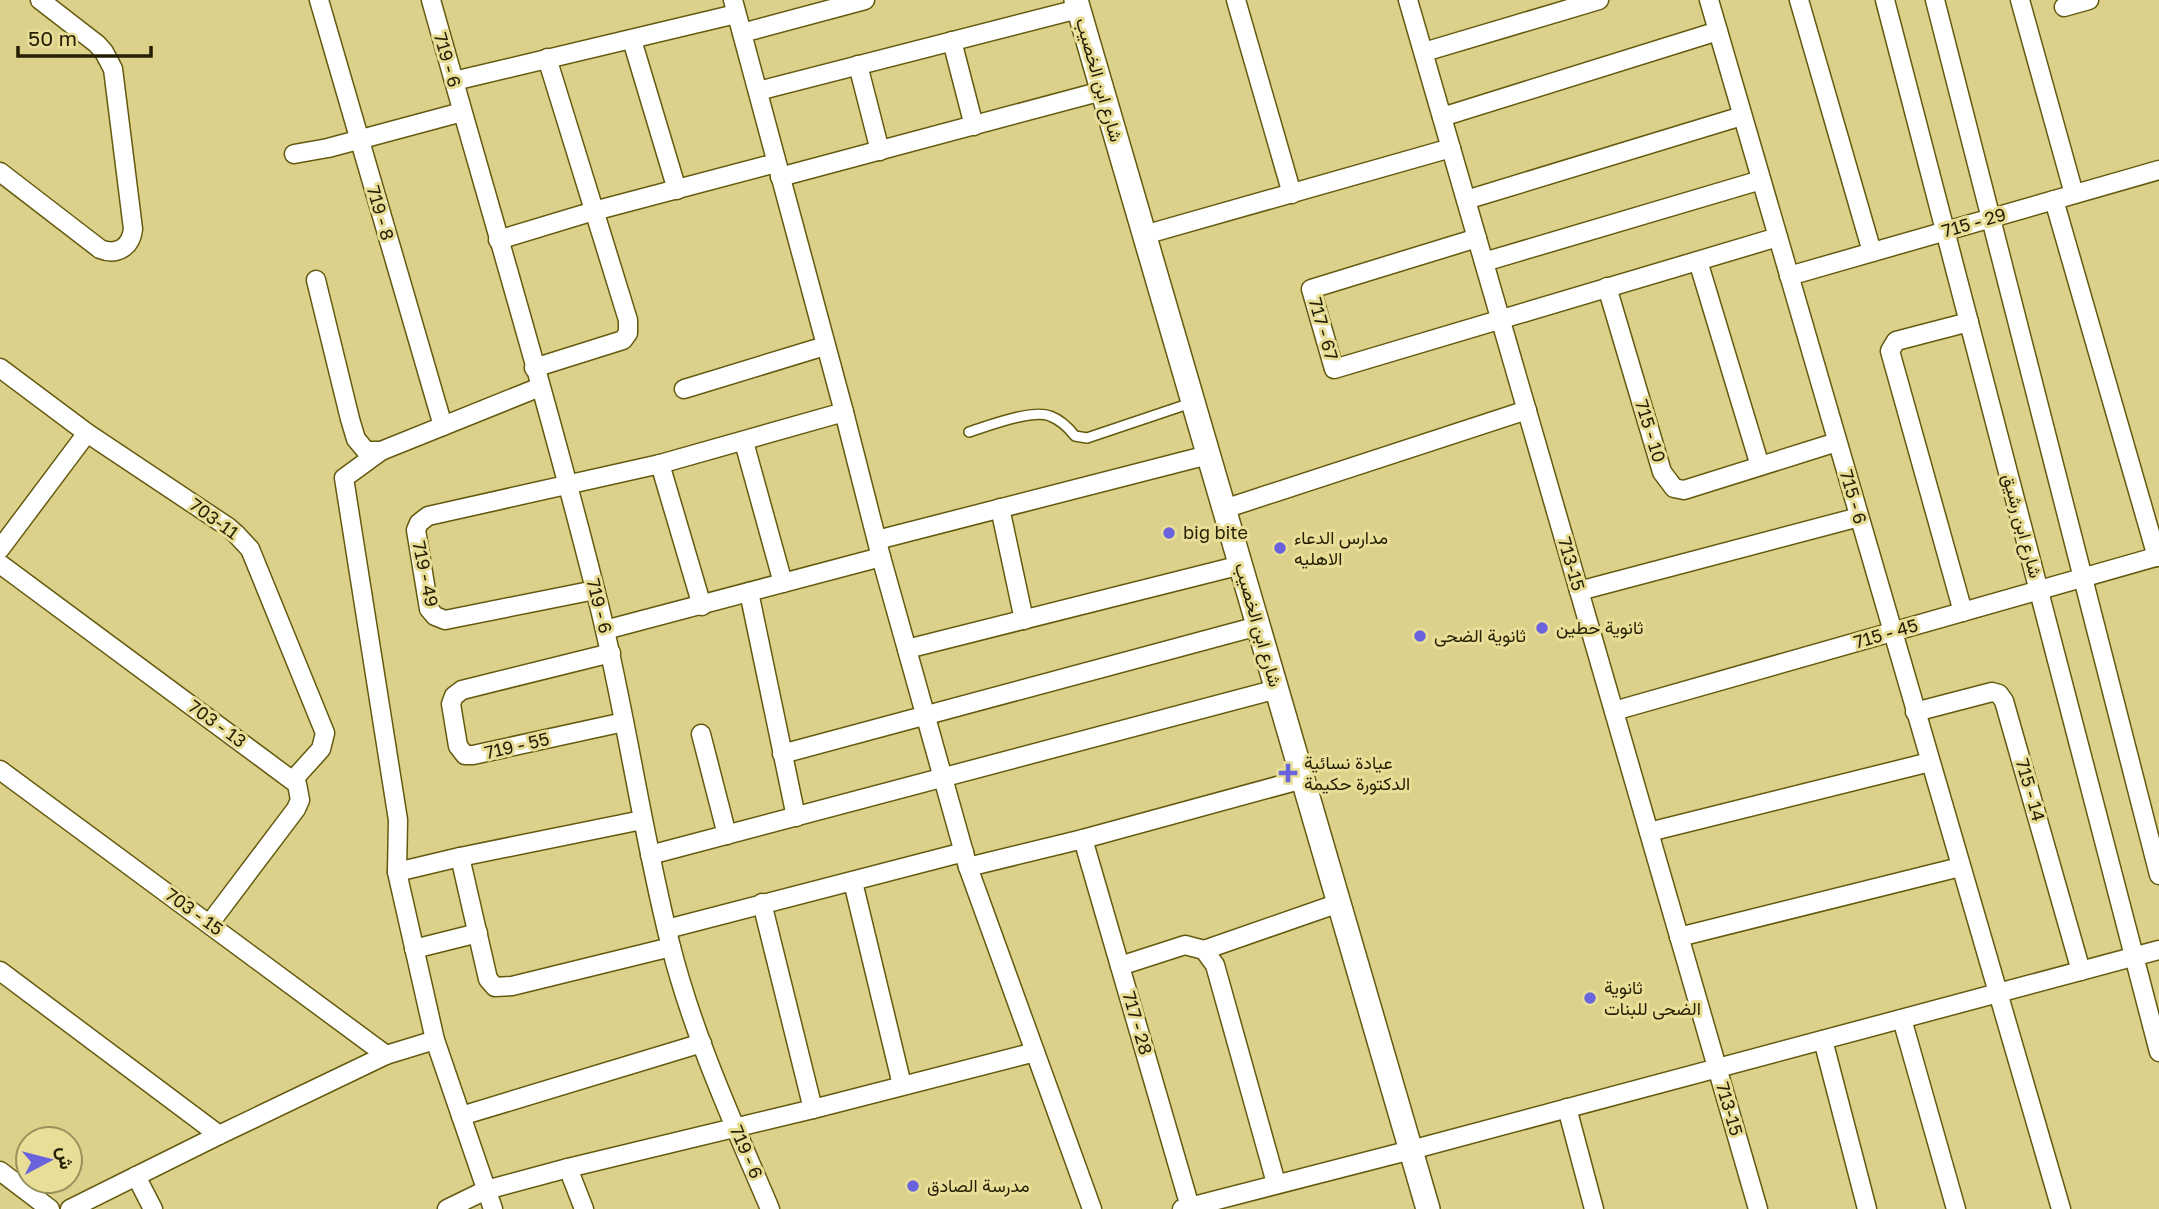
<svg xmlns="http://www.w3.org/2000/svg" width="2159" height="1209" font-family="'Golos Text',Vazirmatn,sans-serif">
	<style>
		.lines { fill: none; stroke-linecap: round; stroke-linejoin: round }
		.service-casing { stroke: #645a0f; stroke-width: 12 }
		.minor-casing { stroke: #645a0f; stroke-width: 21 }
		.tertiary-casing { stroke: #645a0f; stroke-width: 26 }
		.service { stroke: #fff; stroke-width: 9 }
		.minor { stroke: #fff; stroke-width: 18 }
		.tertiary { stroke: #fff; stroke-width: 23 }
		.poi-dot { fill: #6963dd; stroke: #e8de98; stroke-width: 2.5 }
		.labels { text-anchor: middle; stroke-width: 6; stroke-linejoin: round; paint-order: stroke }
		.street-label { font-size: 18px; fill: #241f03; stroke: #e8de98 }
		.poi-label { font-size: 18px; fill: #241f03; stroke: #e8de98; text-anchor: start }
	</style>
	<rect width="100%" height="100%" fill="#dbd18b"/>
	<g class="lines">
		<defs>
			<path id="service" d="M969,432C988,426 1032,409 1050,416C1061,420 1068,427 1075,436L1087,438L1191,403"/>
			<g id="minor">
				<path d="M319,0L443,426"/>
				<path d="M431,0C488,203 549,405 600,609C627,720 642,832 670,943C693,1035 733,1122 770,1209"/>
				<path d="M733,0L844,412L881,557L968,867L1092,1209"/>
				<path d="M1236,0L1292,194"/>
				<path d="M1408,0L1758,1209"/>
				<path d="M1709,0L2061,1209"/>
				<path d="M1799,0L1872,252"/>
				<path d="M1885,0L2159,1052"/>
				<path d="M1935,0L2159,875"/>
				<path d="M2020,0L2074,194"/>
				<path d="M2064,7L2089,0"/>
				<path d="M742,33L865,0"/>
				<path d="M632,40L677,190"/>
				<path d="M952,41L974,126"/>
				<path d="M1424,52L1599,0"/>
				<path d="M858,65L880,151"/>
				<path d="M454,81L736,14"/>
				<path d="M758,91L1078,9"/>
				<path d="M1442,117L1718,31"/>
				<path d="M294,154L328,148L462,112"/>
				<path d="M0,172L100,249C117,256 131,247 133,229L113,69L104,52L97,44L40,0"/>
				<path d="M780,177L1102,91"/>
				<path d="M1466,200L1742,116"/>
				<path d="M2054,200L2157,557"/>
				<path d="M1144,235L1451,148"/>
				<path d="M1477,238L1311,289L1334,369L1778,237"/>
				<path d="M498,240L594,211L776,163"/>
				<path d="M1698,261L1760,466"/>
				<path d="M1484,262L1761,180"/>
				<path d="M1789,276L2159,170"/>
				<path d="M316,280L350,419L356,439L366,451H381L540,387"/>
				<path d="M1607,287L1662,472L1674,488L1684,490L1837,442"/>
				<path d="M0,368L87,433L228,527L236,534L250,549L325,733L321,749L293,780"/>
				<path d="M534,368L623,340L628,333V320L547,58"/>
				<path d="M684,389L825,346"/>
				<path d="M744,442L783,583"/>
				<path d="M381,451L344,478L398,820L397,872L435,1040L493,1209"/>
				<path d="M660,464L702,606"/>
				<path d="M1000,508L1024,620"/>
				<path d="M1224,509L1527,410"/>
				<path d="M877,540L1208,455"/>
				<path d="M0,549L87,433"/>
				<path d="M0,564L297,784L300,800L296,809L210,923"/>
				<path d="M595,590L445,620L435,616L429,609L416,530L419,523L428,516L660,464L844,412"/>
				<path d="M1579,591L1859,517"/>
				<path d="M749,592L796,817"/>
				<path d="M1963,612L1890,351L1896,341L1969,322"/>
				<path d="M605,630L881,557"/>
				<path d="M907,649L1241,565"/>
				<path d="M611,653L462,690L454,696L451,704L458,746L465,755H473L624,722"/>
				<path d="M1614,711L2159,556"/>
				<path d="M1915,712L1992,692L1999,694L2004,701L2081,971"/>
				<path d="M701,734L727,835"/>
				<path d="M782,754L1258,626"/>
				<path d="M0,770L386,1055"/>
				<path d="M1649,832L1930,762"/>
				<path d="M1083,839L1190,1207"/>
				<path d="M650,855L1277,689"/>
				<path d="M460,857L488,979L495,987L512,986L671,947"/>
				<path d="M968,867L1083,839L1303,779"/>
				<path d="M397,872L460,857L642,820"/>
				<path d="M853,882L902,1085"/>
				<path d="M762,903L813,1109"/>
				<path d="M667,929L964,852"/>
				<path d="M1679,937L1960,867"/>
				<path d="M414,949L478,933"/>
				<path d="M1204,950L1339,903"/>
				<path d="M1120,966L1185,945L1204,950L1215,965L1276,1183"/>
				<path d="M0,971L219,1135"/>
				<path d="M1902,1019L1956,1209"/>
				<path d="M1823,1040L1867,1209"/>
				<path d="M1567,1108L1594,1209"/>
				<path d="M461,1116L702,1043"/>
				<path d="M568,1168L584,1209"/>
				<path d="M0,1171L50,1209"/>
				<path d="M136,1176L153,1209"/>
				<path d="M70,1209L219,1135L386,1055L435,1040"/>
				<path d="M447,1209L486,1190L568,1168L813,1109L1035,1052"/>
				<path d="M1182,1209L1411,1150L2159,950"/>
			</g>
			<path id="tertiary" d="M1076,0L1428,1209"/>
		</defs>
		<use href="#service" class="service-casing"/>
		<use href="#minor" class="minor-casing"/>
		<use href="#tertiary" class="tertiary-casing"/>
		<use href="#service" class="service"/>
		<use href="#minor" class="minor"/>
		<use href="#tertiary" class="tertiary"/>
	</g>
	<g class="poi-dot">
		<circle cx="1169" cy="533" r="7"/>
		<circle cx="1280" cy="548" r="7"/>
		<circle cx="1542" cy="628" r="7"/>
		<circle cx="1420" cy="636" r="7"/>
		<path d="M1284.5 762.5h7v7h7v7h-7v7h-7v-7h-7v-7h7z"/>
		<circle cx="1590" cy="998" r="7"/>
		<circle cx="913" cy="1186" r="7"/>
	</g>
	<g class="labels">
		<g class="street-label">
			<text transform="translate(447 60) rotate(74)" y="6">719 - 6</text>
			<text transform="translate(1099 80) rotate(74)" y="6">شارع ابن الخصيب</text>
			<text transform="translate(380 213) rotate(74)" y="6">719 - 8</text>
			<text transform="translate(1974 223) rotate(-16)" y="6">715 - 29</text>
			<text transform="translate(1323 329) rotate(74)" y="6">717 - 67</text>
			<text transform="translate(1650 431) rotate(73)" y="6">715 - 10</text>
			<text transform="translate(1853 497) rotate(74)" y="6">715 - 6</text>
			<text transform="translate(214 519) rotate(36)" y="6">703-11</text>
			<text transform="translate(2022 526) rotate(75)" y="6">شارع ابن رشيق</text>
			<text transform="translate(1571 564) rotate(74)" y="6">713-15</text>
			<text transform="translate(425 574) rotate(78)" y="6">719 - 49</text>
			<text transform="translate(599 606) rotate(76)" y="6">719 - 6</text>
			<text transform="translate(1258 625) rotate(74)" y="6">شارع ابن الخصيب</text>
			<text transform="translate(1886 634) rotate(-16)" y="6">715 - 45</text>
			<text transform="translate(217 724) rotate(36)" y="6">703 - 13</text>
			<text transform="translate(517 746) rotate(-13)" y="6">719 - 55</text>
			<text transform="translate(2030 790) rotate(74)" y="6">715 - 14</text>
			<text transform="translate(194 912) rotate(36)" y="6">703 - 15</text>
			<text transform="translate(1137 1023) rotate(74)" y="6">717 - 28</text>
			<text transform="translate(1729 1109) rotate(74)" y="6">713-15</text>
			<text transform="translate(746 1152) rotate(67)" y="6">719 - 6</text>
		</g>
		<g class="poi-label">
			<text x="1183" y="539">big bite</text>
			<text x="1294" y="544">مدارس الدعاء<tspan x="1294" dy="21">الاهليه</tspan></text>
			<text x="1556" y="634">ثانوية حطين</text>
			<text x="1434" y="642">ثانوية الضحى</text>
			<text x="1304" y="769">عيادة نسائية<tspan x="1304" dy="21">الدكتورة حكيمة</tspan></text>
			<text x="1604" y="994">ثانوية<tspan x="1604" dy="21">الضحى للبنات</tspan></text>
			<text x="927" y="1192">مدرسة الصادق</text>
		</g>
	</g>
	<g transform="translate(49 1160) rotate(83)"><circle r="33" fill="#e8de98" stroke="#9a925c" stroke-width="2"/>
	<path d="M0-5L12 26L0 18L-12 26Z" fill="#6963dd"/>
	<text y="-10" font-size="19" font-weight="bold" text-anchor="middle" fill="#241f03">ش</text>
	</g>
	<path d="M18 46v10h133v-10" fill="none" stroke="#241f03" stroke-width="3.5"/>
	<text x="28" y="46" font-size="21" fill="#241f03" stroke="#e8de98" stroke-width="5" paint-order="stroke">50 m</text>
</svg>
